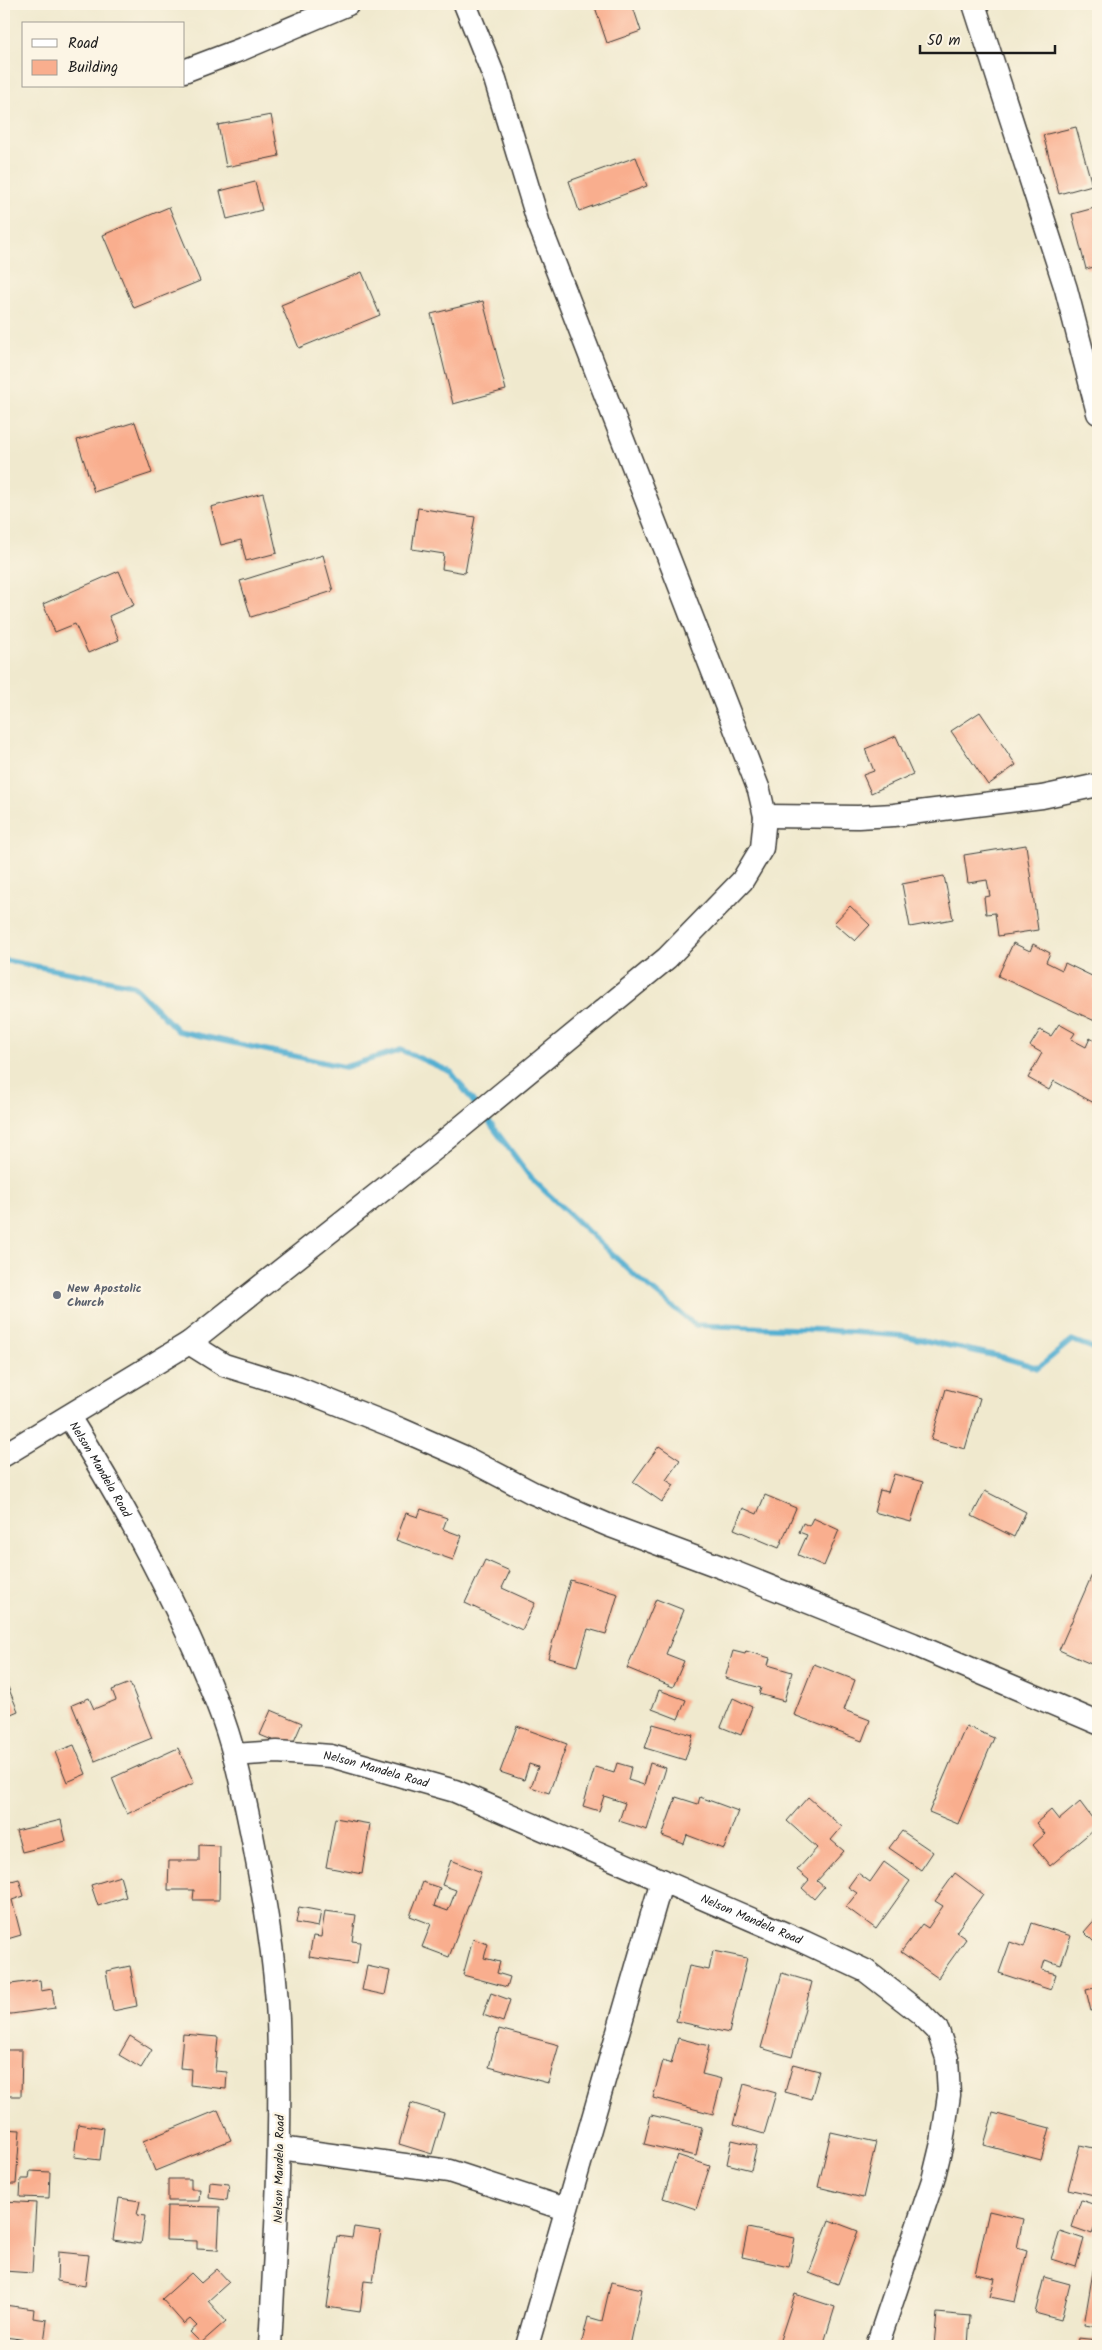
<svg xmlns="http://www.w3.org/2000/svg" width="1102" height="2350" font-family="Kalam,sans-serif">
	<style>
		.lines { fill: none; stroke-linecap: round; stroke-linejoin: round }
		.stream { stroke: #53afd1; stroke-width: 5.5 }
		.building { fill: #f9ae8e }
		.minor-casing { stroke: #3c3b37; stroke-width: 25 }
		.minor { stroke: #fff; stroke-width: 22 }
		.worship-dot { fill: #6b7280; stroke: #fcf5e5; stroke-width: 2 }
		.labels { text-anchor: middle; stroke-width: 5; stroke-linejoin: round; paint-order: stroke }
		.worship-label { font-size: 12px; font-weight: bold; fill: #5b616d; stroke: #fcf5e5; text-anchor: start }
		.street-label { font-size: 12px; fill: #1c1c1c; stroke: #fcf5e5 }
	</style>
	<rect width="100%" height="100%" fill="#fcf5e5"/>
	<filter id="ink" filterUnits="userSpaceOnUse"><feTurbulence type="fractalNoise" baseFrequency=".02" numOctaves="2"/><feDisplacementMap in="SourceGraphic" scale="10" xChannelSelector="R" yChannelSelector="G"/><feConvolveMatrix kernelMatrix="1 2 1 2 8 2 1 2 1" color-interpolation-filters="sRGB"/></filter>
	<filter id="wash" filterUnits="userSpaceOnUse"><feTurbulence type="fractalNoise" baseFrequency=".0096" numOctaves="4" result="noise"/><feDisplacementMap in="SourceGraphic" scale="20" xChannelSelector="R" yChannelSelector="G"/><feGaussianBlur stdDeviation="1.12" result="paint"/><feColorMatrix in="noise" values="0 0 0 0 0 0 0 0 0 0 0 0 0 0 0 0 0 1.4 0 .05"/><feComposite in="paint" operator="in"/></filter>
	<g filter="url(#wash)">
		<rect width="100%" height="100%" fill="#f0e9ce"/>
		<g class="lines">
			<g class="stream">
				<path d="M4,960L133,985L178,1031L345,1067L401,1050L451,1072L478,1108"/>
				<path d="M484,1115L531,1178L632,1273L695,1325L825,1330L904,1336L1002,1357L1038,1368L1072,1340L1098,1350"/>
			</g>
		</g>
		<g id="blocks">
			<g class="building">
				<path d="M594,4H632L641,31L607,43Z"/>
				<path d="M271,115L279,156L226,167L218,125Z"/>
				<path d="M1076,127L1092,185L1059,194L1043,135Z"/>
				<path d="M636,157L647,186L579,211L569,181Z"/>
				<path d="M255,182L262,210L227,219L220,191Z"/>
				<path d="M169,207L200,281L134,308L103,235Z"/>
				<path d="M1098,207V266L1086,269L1072,214Z"/>
				<path d="M362,272L380,315L299,348L281,305Z"/>
				<path d="M483,301L506,390L453,404L431,314Z"/>
				<path d="M135,422L152,473L94,492L77,440Z"/>
				<path d="M263,493L277,553L246,561L241,540L221,545L211,507Z"/>
				<path d="M418,508L475,517L465,573L442,569L444,554L412,549Z"/>
				<path d="M323,555L333,591L251,617L240,581Z"/>
				<path d="M119,571L134,605L109,616L119,640L88,653L75,624L55,632L43,604Z"/>
				<path d="M980,712L1016,765L988,785L951,731Z"/>
				<path d="M896,736L913,774L871,793L863,775L874,771L865,749Z"/>
				<path d="M1026,845L1038,930L998,936L995,913L986,914L984,897L990,896L987,880L968,883L964,855Z"/>
				<path d="M944,876L953,919L910,927L902,884Z"/>
				<path d="M850,906L870,925L855,941L834,923Z"/>
				<path d="M1013,943L1030,951L1033,944L1050,953L1046,962L1062,970L1065,963L1098,979L1094,988L1098,990L1097,1022L998,976Z"/>
				<path d="M1059,1024L1075,1033L1071,1039L1086,1047L1090,1038L1098,1043V1096L1094,1103L1054,1081L1049,1090L1028,1078L1042,1053L1030,1046L1040,1030L1051,1036Z"/>
				<path d="M946,1389L980,1398L965,1449L931,1440Z"/>
				<path d="M659,1446L680,1460L666,1480L674,1485L662,1502L633,1482Z"/>
				<path d="M894,1474L923,1482L911,1522L874,1512L880,1490L888,1492Z"/>
				<path d="M985,1491L1026,1512L1014,1537L972,1516Z"/>
				<path d="M765,1495L796,1508L779,1548L734,1529L743,1508L757,1514Z"/>
				<path d="M421,1509L447,1518L443,1529L462,1536L453,1560L396,1540L406,1513L418,1517Z"/>
				<path d="M813,1518L839,1530L824,1566L798,1555L807,1535L799,1532L803,1523L809,1526Z"/>
				<path d="M485,1560L510,1571L502,1588L535,1603L522,1630L465,1603Z"/>
				<path d="M1095,1568L1098,1569V1667L1059,1650Z"/>
				<path d="M570,1580L618,1594L606,1634L588,1629L577,1666L548,1658Z"/>
				<path d="M656,1599L684,1610L666,1654L684,1661L673,1687L627,1668Z"/>
				<path d="M733,1651L745,1654L746,1651L770,1658L768,1665L792,1672L784,1701L759,1694L761,1688L725,1678Z"/>
				<path d="M814,1664L855,1680L844,1710L870,1720L862,1741L794,1715Z"/>
				<path d="M130,1683L152,1738L95,1761L72,1705L89,1698L94,1709L116,1700L112,1690Z"/>
				<path d="M8,1687L18,1711L4,1717V1689Z"/>
				<path d="M659,1690L686,1700L678,1719L652,1709Z"/>
				<path d="M733,1698L752,1707L741,1735L721,1727Z"/>
				<path d="M271,1710L302,1723L291,1748L260,1735Z"/>
				<path d="M653,1724L693,1735L685,1760L645,1748Z"/>
				<path d="M517,1726L567,1744L549,1793L531,1787L538,1767L529,1764L524,1780L500,1772Z"/>
				<path d="M966,1726L994,1738L958,1824L929,1812Z"/>
				<path d="M74,1745L86,1774L67,1782L55,1752Z"/>
				<path d="M178,1748L194,1783L127,1814L112,1778Z"/>
				<path d="M617,1763L631,1767L628,1780L644,1785L650,1763L666,1768L647,1830L619,1821L625,1803L604,1796L599,1811L583,1806L595,1767L614,1773Z"/>
				<path d="M676,1797L698,1804L700,1797L738,1811L724,1849L687,1835L684,1844L662,1836Z"/>
				<path d="M808,1797L842,1827L831,1840L844,1851L817,1881L824,1887L814,1899L802,1888L809,1880L797,1870L817,1848L787,1821Z"/>
				<path d="M1080,1802L1098,1826L1050,1866L1033,1845L1045,1834L1036,1823L1051,1810L1059,1820Z"/>
				<path d="M335,1818L370,1824L362,1874L326,1867Z"/>
				<path d="M61,1820L66,1841L22,1852L16,1831Z"/>
				<path d="M902,1831L933,1852L921,1870L889,1848Z"/>
				<path d="M199,1845L220,1846L219,1900H193L194,1890H168L169,1861H199Z"/>
				<path d="M451,1860L481,1872L449,1957L422,1947L431,1924L410,1916L423,1882L440,1888L434,1906L448,1911L456,1890L442,1885Z"/>
				<path d="M884,1862L910,1881L876,1929L846,1907L857,1893L848,1887L858,1873L870,1882Z"/>
				<path d="M955,1873L983,1894L956,1932L966,1939L938,1978L901,1952L922,1924L928,1928L943,1906L935,1901Z"/>
				<path d="M120,1876L126,1897L98,1906L91,1885Z"/>
				<path d="M19,1879L24,1896L12,1900L21,1935L4,1940V1883Z"/>
				<path d="M299,1907L321,1911L318,1927L296,1923Z"/>
				<path d="M325,1911L356,1915L352,1941L360,1942L357,1964L309,1957L313,1936L321,1937Z"/>
				<path d="M1098,1916V1946L1084,1932Z"/>
				<path d="M1032,1923L1071,1936L1061,1965L1045,1960L1042,1970L1056,1974L1051,1990L999,1973L1010,1942L1024,1947Z"/>
				<path d="M473,1939L488,1944L484,1958L500,1962L497,1973L510,1977L507,1987L463,1975Z"/>
				<path d="M713,1951L747,1958L729,2033L676,2021L689,1966L709,1970Z"/>
				<path d="M130,1966L137,2006L113,2011L106,1971Z"/>
				<path d="M367,1966L390,1971L385,1995L362,1990Z"/>
				<path d="M782,1973L812,1982L792,2057L761,2048Z"/>
				<path d="M40,1980L41,1991L52,1989L55,2008L4,2015V1985Z"/>
				<path d="M1098,1987V2009L1091,2011L1086,1990Z"/>
				<path d="M491,1993L510,2000L503,2022L483,2015Z"/>
				<path d="M499,2029L559,2045L548,2083L489,2067Z"/>
				<path d="M183,2034L218,2037L215,2071L227,2072L226,2089L190,2085L191,2069L180,2068Z"/>
				<path d="M130,2036L152,2050L141,2068L119,2055Z"/>
				<path d="M678,2038L709,2046L702,2074L722,2079L713,2114L653,2098L663,2061L671,2064Z"/>
				<path d="M4,2050H22L21,2096H4Z"/>
				<path d="M793,2064L819,2071L811,2099L785,2092Z"/>
				<path d="M744,2084L776,2093L764,2134L733,2125Z"/>
				<path d="M411,2103L444,2113L432,2154L399,2144Z"/>
				<path d="M218,2110L231,2140L155,2171L143,2141Z"/>
				<path d="M993,2113L1050,2128L1041,2160L984,2145Z"/>
				<path d="M651,2115L702,2127L696,2156L644,2144Z"/>
				<path d="M78,2124L104,2128L100,2160L74,2157Z"/>
				<path d="M4,2129L20,2130L16,2184H4Z"/>
				<path d="M831,2132L876,2142L863,2198L818,2187Z"/>
				<path d="M732,2140L757,2146L751,2170L727,2164Z"/>
				<path d="M1080,2145L1098,2149V2196L1068,2189Z"/>
				<path d="M677,2155L710,2166L696,2209L663,2198Z"/>
				<path d="M30,2171L50,2172L49,2198L20,2197L21,2179H29Z"/>
				<path d="M168,2179H191V2189H200L199,2201H168Z"/>
				<path d="M210,2182L229,2184L227,2200L209,2198Z"/>
				<path d="M119,2198L140,2201L137,2215L145,2216L141,2244L113,2240Z"/>
				<path d="M1081,2200L1098,2206V2219L1092,2234L1072,2227Z"/>
				<path d="M4,2201L36,2203L32,2273L4,2271Z"/>
				<path d="M167,2206L220,2207L218,2250L197,2249V2241L166,2240Z"/>
				<path d="M989,2211L1023,2219L1017,2248L1027,2251L1015,2302L990,2297L995,2278L975,2274Z"/>
				<path d="M829,2220L858,2231L838,2284L809,2273Z"/>
				<path d="M354,2227L381,2231L373,2282L364,2281L360,2312L327,2307L337,2236L352,2238Z"/>
				<path d="M748,2228L795,2238L789,2267L742,2257Z"/>
				<path d="M1060,2231L1084,2239L1076,2267L1051,2259Z"/>
				<path d="M1097,2248H1098V2327L1084,2325Z"/>
				<path d="M58,2252L89,2255L85,2286L57,2281Z"/>
				<path d="M217,2269L229,2282L208,2301L226,2321L201,2343L190,2332L197,2326L190,2319L184,2324L162,2299L191,2273L201,2283Z"/>
				<path d="M1044,2277L1070,2284L1061,2320L1035,2313Z"/>
				<path d="M611,2282L642,2289L630,2346H581L588,2317L602,2321Z"/>
				<path d="M795,2294L835,2307L823,2346H778Z"/>
				<path d="M4,2305L34,2309L33,2318L47,2320L44,2342L4,2337Z"/>
				<path d="M937,2313L970,2316L968,2346H934Z"/>
				<path d="M1078,2338L1098,2340V2346H1077Z"/>
			</g>
		</g>
	</g>
	<g filter="url(#ink)">
		<use href="#blocks" fill-opacity="0" stroke="#3c3b37" stroke-width="1"/>
		<g class="lines">
			<defs>
				<g id="minor">
					<path d="M974,4L1066,289L1098,413"/>
					<path d="M184,71L242,49L348,4"/>
					<path d="M765,816L858,817L894,815L1042,797L1098,785"/>
					<path d="M189,1343L224,1365L295,1387L400,1429L464,1457L533,1493L608,1525L726,1569L913,1644L1098,1723"/>
					<path id="s1" d="M69,1417C126,1508 178,1603 217,1703C234,1745 243,1791 252,1835C264,1896 275,1957 278,2019C282,2129 276,2237 270,2346"/>
					<path d="M4,1455L189,1343L437,1147L667,958L742,881L762,848L765,816L759,790L539,224L495,79L465,4"/>
					<path id="s2" d="M234,1755L277,1752L331,1756L455,1791L804,1942L866,1971L920,2013L938,2031L947,2058L949,2095L942,2143L933,2180L877,2346"/>
					<path d="M280,2148L449,2171L565,2209"/>
					<path d="M527,2346L662,1880"/>
				</g>
			</defs>
			<use href="#minor" class="minor-casing"/>
			<use href="#minor" class="minor"/>
		</g>
	</g>
	<circle class="worship-dot" cx="57" cy="1295" r="5"/>
	<g class="labels">
		<g class="worship-label">
			<text x="67" y="1292">New Apostolic<tspan x="67" dy="14">Church</tspan></text>
		</g>
		<g class="street-label">
			<text dy="4" stroke="none"><textPath href="#s1" startOffset="61">Nelson Mandela Road</textPath></text>
			<text dy="4" stroke="none"><textPath href="#s2" startOffset="144">Nelson Mandela Road</textPath></text>
			<text dy="4" stroke="none"><textPath href="#s2" startOffset="549">Nelson Mandela Road</textPath></text>
			<text transform="translate(279 2169) rotate(-89)" y="4">Nelson Mandela Road</text>
		</g>
	</g>
	<rect width="1102" height="2350" fill="none" stroke="#fcf5e5" stroke-width="20"/>
	<rect x="22" y="22" width="162" height="65" fill="#fcf5e5" stroke="#a29e95"/>
	<rect x="32" y="39" width="25" height="8" fill="#ffffff" stroke="#a29e95"/>
	<text x="68" y="48" font-size="15" fill="#1c1c1c">Road</text>
	<rect x="32" y="60" width="25" height="15" fill="#f9ae8e" stroke="#a29e95"/>
	<text x="68" y="72" font-size="15" fill="#1c1c1c">Building</text>
	<path d="M920 45v8h135v-8" fill="none" stroke="#1c1c1c" stroke-width="2.5"/>
	<text x="927" y="45" font-size="15" fill="#1c1c1c" stroke="#fcf5e5" stroke-width="4" paint-order="stroke">50 m</text>
</svg>
